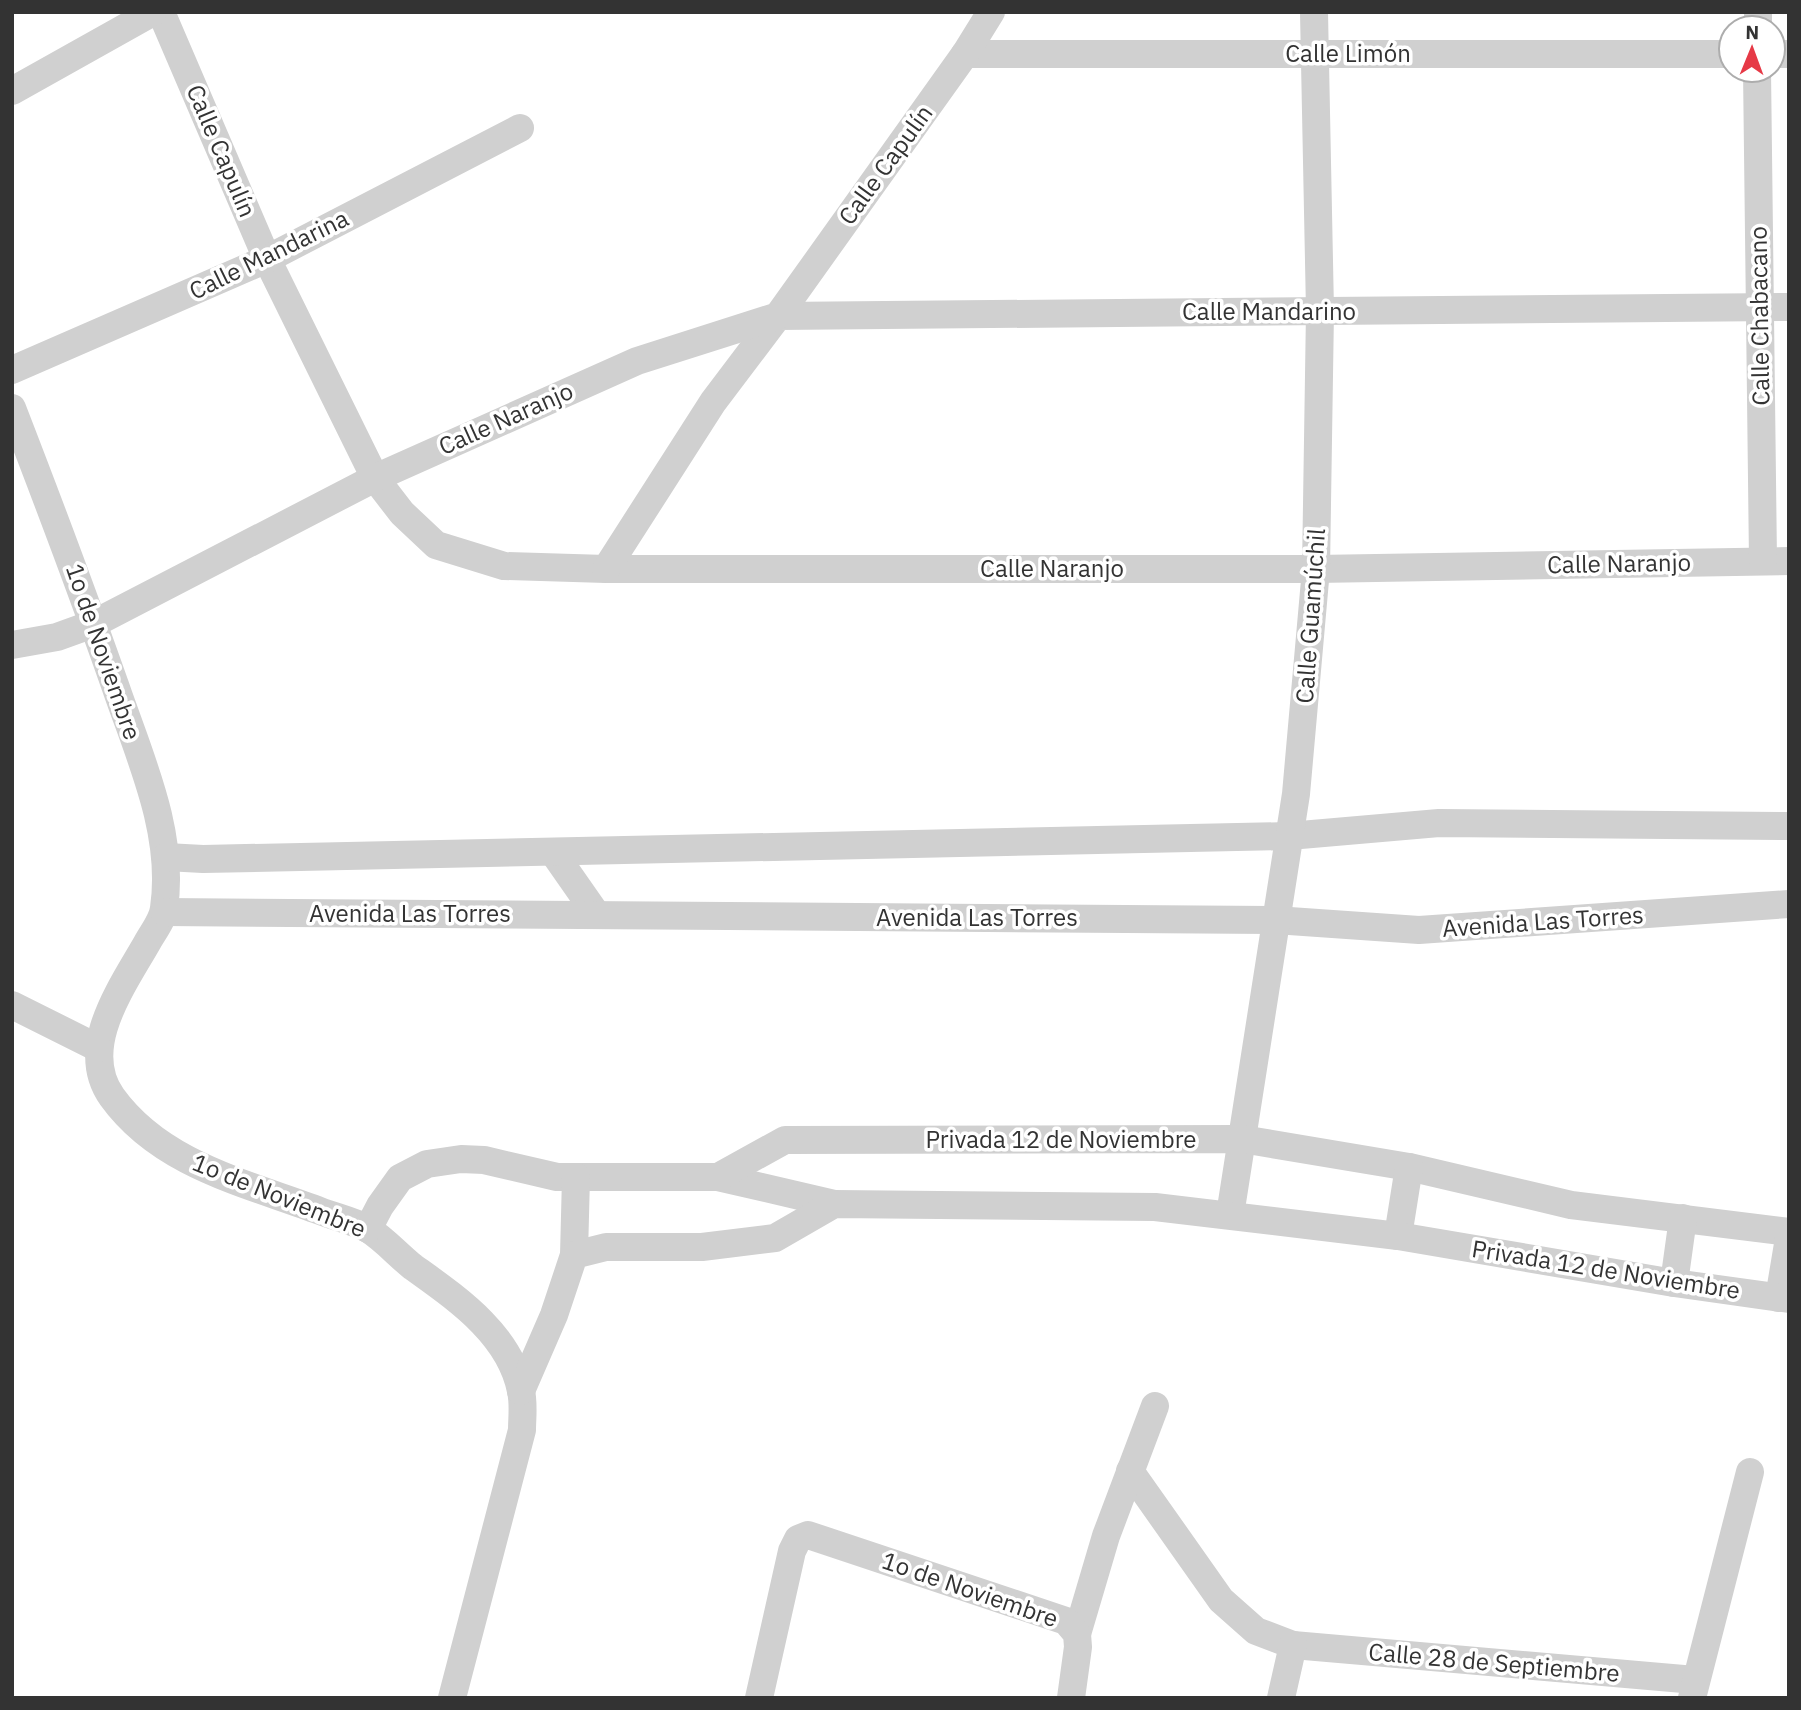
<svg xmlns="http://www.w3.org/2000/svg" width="1801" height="1710" font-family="'IBM Plex Sans',sans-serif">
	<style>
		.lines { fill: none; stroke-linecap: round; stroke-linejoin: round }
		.minor { stroke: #d0d0d0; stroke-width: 28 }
		.labels { text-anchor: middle; stroke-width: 7; stroke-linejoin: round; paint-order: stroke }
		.street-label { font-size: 24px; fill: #333; stroke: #fff }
	</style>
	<rect width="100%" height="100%" fill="#fff"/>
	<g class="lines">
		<g class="minor">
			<path d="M161,12L267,259L375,478L402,513L436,545L504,566L606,569H1316L1789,561"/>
			<path d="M1758,28V12"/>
			<path d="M965,54H1731"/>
			<path d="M1773,54H1789"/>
			<path d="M1757,70L1763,561"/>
			<path d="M12,91L153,12"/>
			<path d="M12,370L267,259L520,128"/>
			<path d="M12,408C48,501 83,594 116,688C140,758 175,833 164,908C163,920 153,932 147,943C122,987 77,1048 112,1097C161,1165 246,1183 320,1211C335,1217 354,1221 368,1229C384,1239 398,1255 413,1267C456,1298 510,1334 521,1391C524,1404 522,1418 522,1430L452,1698"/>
			<path d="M606,569L713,402L778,316L1789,307"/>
			<path d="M12,645L57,637L93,624L375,478L637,361L778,316L965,54L991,12"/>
			<path d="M553,852L597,915"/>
			<path d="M166,857L203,859L1289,836L1439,823L1789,826"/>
			<path d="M164,912L1275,920L1419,930L1789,904"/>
			<path d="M12,1005L98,1048"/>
			<path d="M718,1177L834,1204"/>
			<path d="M1230,1215L1296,794L1316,569L1320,311L1314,12"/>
			<path d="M368,1229L380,1206L400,1178L427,1164L461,1159L484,1160L557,1177H718L785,1140L1242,1139L1409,1167L1571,1205L1789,1232"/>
			<path d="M1398,1236L1409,1167"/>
			<path d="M574,1255L576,1177"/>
			<path d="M1674,1283L1683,1218"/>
			<path d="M1779,1298L1789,1238"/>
			<path d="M521,1391L554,1315L574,1255L606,1247H702L775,1238L834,1204L1155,1207L1398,1236L1674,1283L1789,1299"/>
			<path d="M1130,1471L1221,1600L1256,1631L1293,1645L1695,1680"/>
			<path d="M1077,1634L1106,1536L1155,1406"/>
			<path d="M759,1698L792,1551L798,1539L808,1535L1066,1621L1077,1634L1078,1647L1071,1698"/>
			<path d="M1281,1698L1293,1645"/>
			<path d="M1692,1698L1750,1472"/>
		</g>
	</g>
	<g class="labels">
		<g class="street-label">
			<text x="1348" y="62">Calle Limón</text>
			<text transform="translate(221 151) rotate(67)" y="8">Calle Capulín</text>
			<text transform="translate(886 165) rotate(-54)" y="8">Calle Capulín</text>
			<text transform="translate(269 255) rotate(-26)" y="8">Calle Mandarina</text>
			<text x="1269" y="320">Calle Mandarino</text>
			<text transform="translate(1760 316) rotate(-91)" y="8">Calle Chabacano</text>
			<text transform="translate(506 419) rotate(-24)" y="8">Calle Naranjo</text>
			<text transform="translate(1619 564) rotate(-1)" y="8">Calle Naranjo</text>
			<text x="1052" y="577">Calle Naranjo</text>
			<text transform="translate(1311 616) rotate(-86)" y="8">Calle Guamúchil</text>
			<text transform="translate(103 652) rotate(71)" y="8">1o de Noviembre</text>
			<text x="410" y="922">Avenida Las Torres</text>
			<text x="977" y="926">Avenida Las Torres</text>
			<text transform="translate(1543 922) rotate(-4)" y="8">Avenida Las Torres</text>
			<text x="1061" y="1148">Privada 12 de Noviembre</text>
			<text transform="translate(279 1196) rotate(22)" y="8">1o de Noviembre</text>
			<text transform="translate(1606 1270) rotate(9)" y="8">Privada 12 de Noviembre</text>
			<text transform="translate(970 1590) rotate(19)" y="8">1o de Noviembre</text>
			<text transform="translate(1494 1663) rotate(5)" y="8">Calle 28 de Septiembre</text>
		</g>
	</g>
	<rect width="1801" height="1710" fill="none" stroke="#333333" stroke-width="28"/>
	<g transform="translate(1752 49) rotate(1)"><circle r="33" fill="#ffffff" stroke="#adadad" stroke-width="2"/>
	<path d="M0-5L12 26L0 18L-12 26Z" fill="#e63946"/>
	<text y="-10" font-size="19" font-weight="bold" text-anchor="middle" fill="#333333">N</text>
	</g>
</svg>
